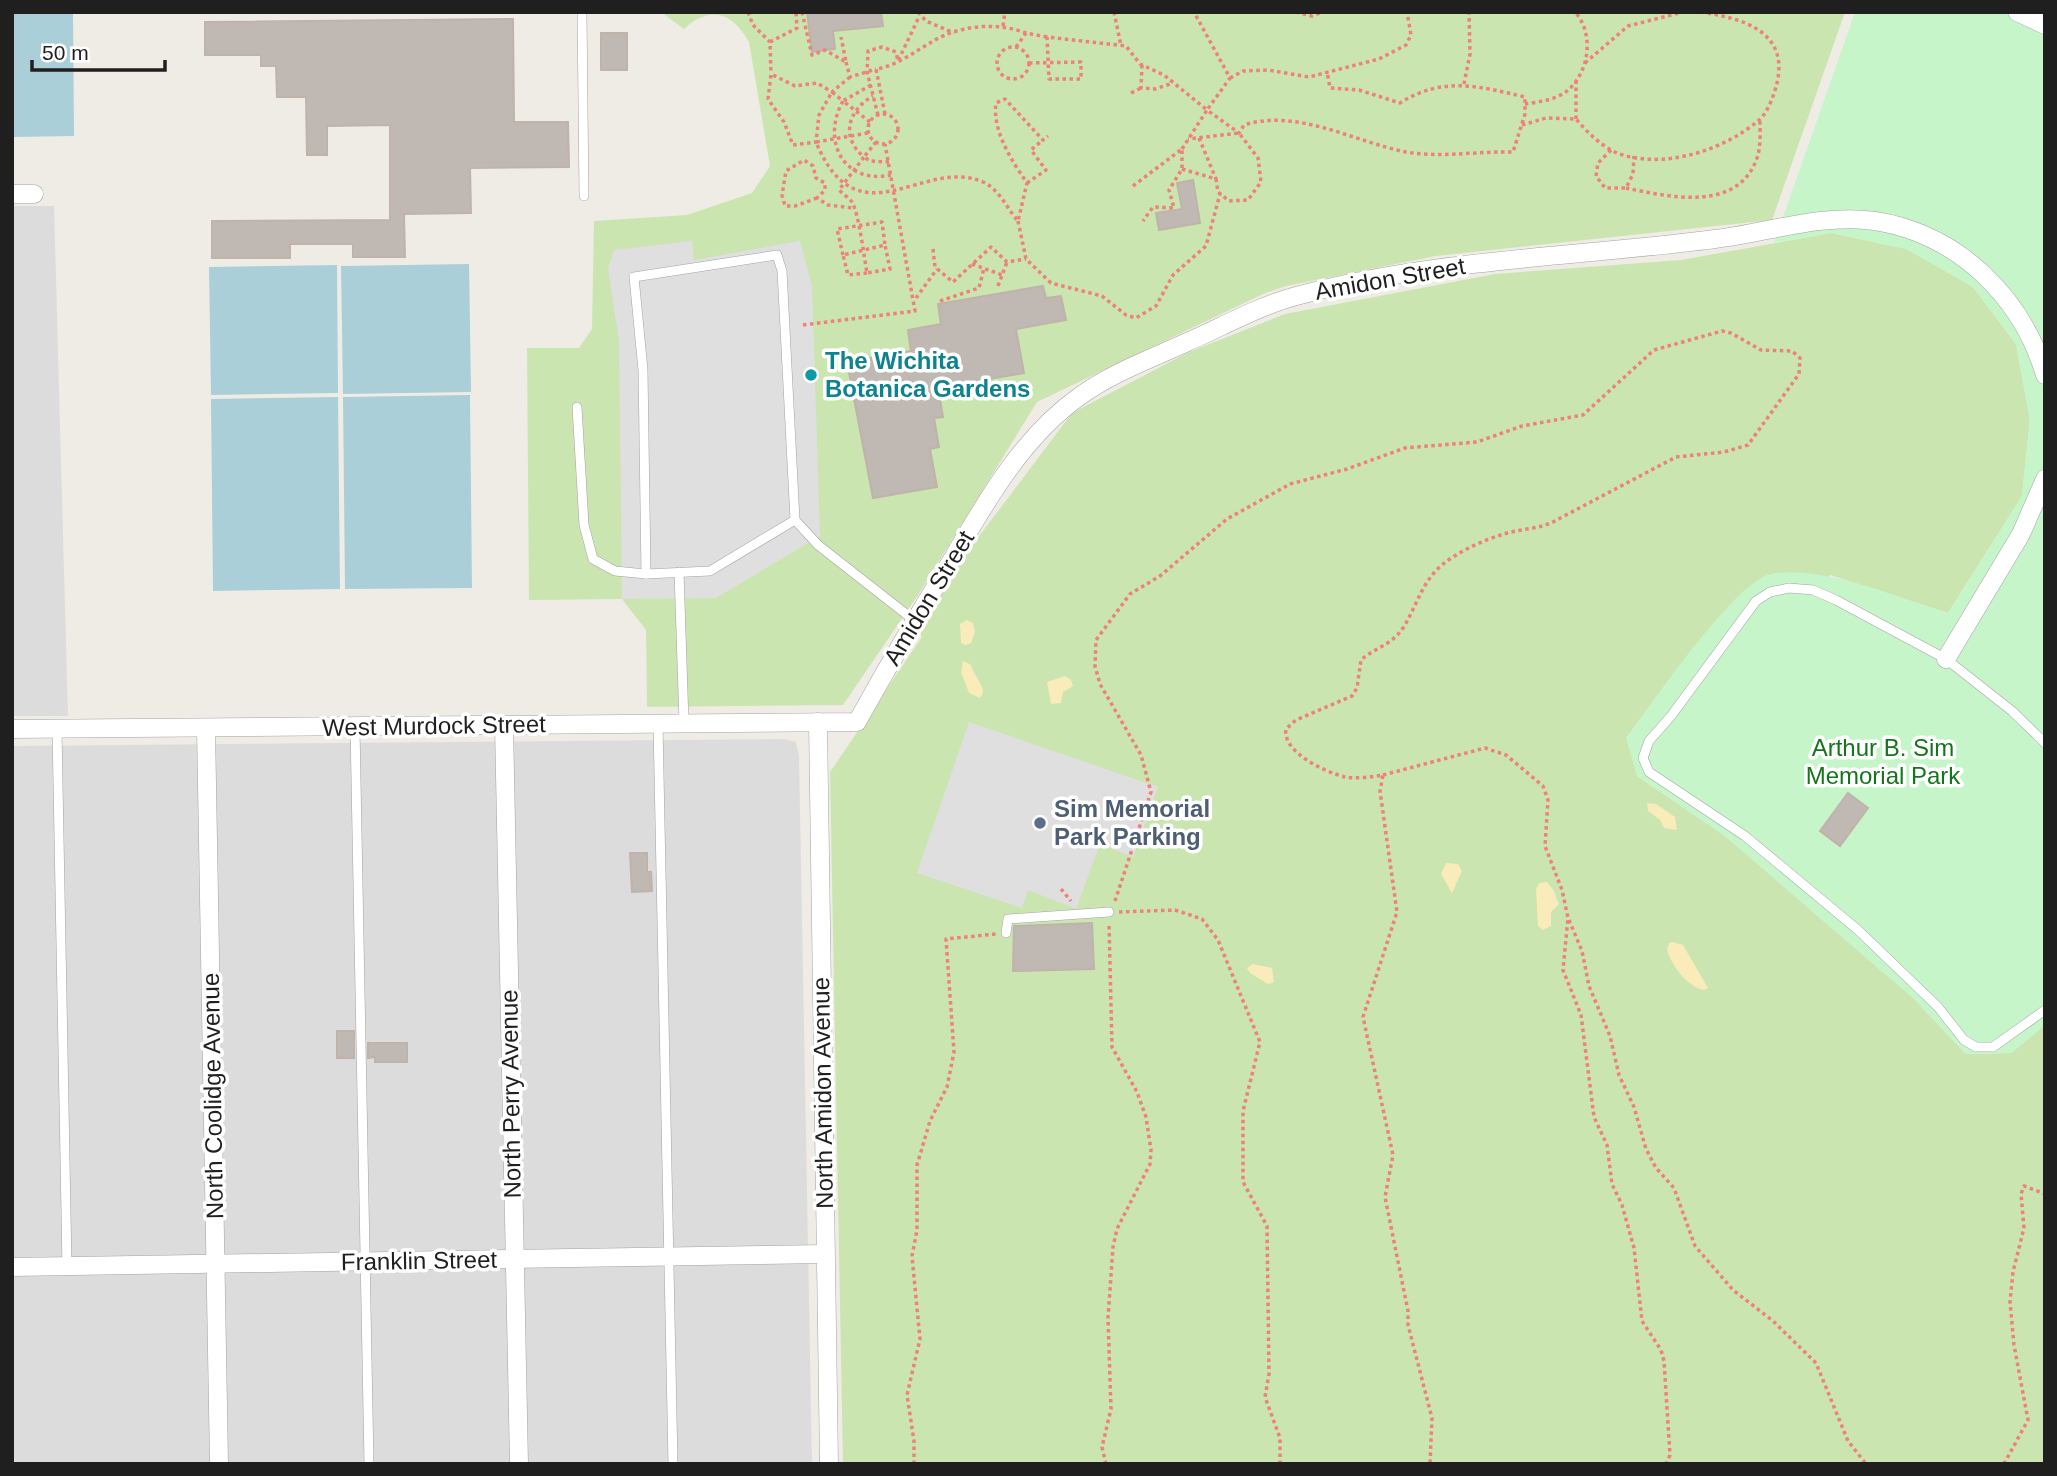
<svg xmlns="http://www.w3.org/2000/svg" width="2057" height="1476" font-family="Arial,sans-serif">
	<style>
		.residential { fill: #dddcdc }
		.grass { fill: #cbe5b0 }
		.sand { fill: #f9ebba }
		.park { fill: #c7f5ca }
		.parking { fill: #dfdfdf }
		.water { fill: #aacfd9 }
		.building { fill: #bfb8b3; stroke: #bfb3aa; stroke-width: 2 }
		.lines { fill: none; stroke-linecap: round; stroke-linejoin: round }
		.lane-casing { stroke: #a3a3a3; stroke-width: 10 }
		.street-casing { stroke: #a3a3a3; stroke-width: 19 }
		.path { stroke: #ee8178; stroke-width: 3.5; stroke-dasharray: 3.5 3.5; stroke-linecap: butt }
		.lane { stroke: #fff; stroke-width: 9 }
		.street { stroke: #fff; stroke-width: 18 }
		.culture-dot { fill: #0f9aa8; stroke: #fff; stroke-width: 2.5 }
		.service-dot { fill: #5c6f8a; stroke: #fff; stroke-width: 2.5 }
		.labels { text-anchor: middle; stroke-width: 7; stroke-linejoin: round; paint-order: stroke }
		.street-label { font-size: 24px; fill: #1f1f1f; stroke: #fff }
		.culture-label { font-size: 24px; font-weight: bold; fill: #0d838f; stroke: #fff; text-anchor: start }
		.park-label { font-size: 24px; fill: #15751b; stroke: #fff }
		.service-label { font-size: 24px; font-weight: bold; fill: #4e5e75; stroke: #fff; text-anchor: start }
	</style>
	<rect width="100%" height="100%" fill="#efece6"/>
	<g class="residential">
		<path d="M12,206H54L68,716H12Z"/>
		<path d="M784,739L796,742L799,756L812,1464H12V746Z"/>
	</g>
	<g class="grass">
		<path d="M661,12H1845L1772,220L1436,256L1286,286L1263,294L1037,402L918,595L843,705L647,707L646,630L622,599L529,600L527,348H579L592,329L594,221L687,215L752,193L770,166L749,42C732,12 710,5 684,29Z"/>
		<path d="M1831,233L1907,249L1973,287L2016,344L2030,419L2022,496L1948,613L1830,575L1637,776L1725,836L1912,997L1966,1054L2011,1053L2045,1025V1464H843L830,772L922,637L915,621L1072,413L1189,352L1285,314L1495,274L1681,260Z"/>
	</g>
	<g class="sand">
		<path d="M967,620L973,623L975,632L971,643L965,645L961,643L960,624Z"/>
		<path d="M963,661L971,665C974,676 983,683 983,693L980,698L969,693L961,672Z"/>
		<path d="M1065,676L1071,680L1073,686L1063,692L1061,703L1051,704L1047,682Z"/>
		<path d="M1647,803L1656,804L1675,817L1677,830L1664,828L1660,820L1648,811Z"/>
		<path d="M1446,863L1458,864L1462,871L1452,893L1441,874Z"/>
		<path d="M1547,882L1553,889L1559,904L1551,912V926L1543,930L1538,926L1536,889L1539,883Z"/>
		<path d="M1673,942L1683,945L1708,988L1704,990C1687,987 1672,966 1667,950L1669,943Z"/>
		<path d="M1253,964L1272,968L1274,982L1268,984L1250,973L1247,968Z"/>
	</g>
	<path class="park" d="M1855,12H2045V1025L2011,1053L1966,1054L1912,997L1725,836L1637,776L1626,738C1652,704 1734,582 1771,574C1820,564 1900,598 1948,613L2022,496L2030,419L2016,344L1973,287L1906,249L1831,233L1774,243Z"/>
	<g class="parking">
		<path d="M692,241L694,260L800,241L812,286L820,536L716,598L622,599L619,341L608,268L614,250Z"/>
		<path d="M969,722L1158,787L1133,857L1100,844L1076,909L1028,890L1022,908L917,873Z"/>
	</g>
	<g class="water">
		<path d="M12,12H73L74,136L12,137Z"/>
		<path d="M469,264L471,392L343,394L341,266Z"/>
		<path d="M337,265L338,393L211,395L209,267Z"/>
		<path d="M470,395L472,588L345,589L343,397Z"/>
		<path d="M338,397L340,589L213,591L211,399Z"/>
	</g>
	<g class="building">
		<path d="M807,12H881L883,26L833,31L835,49L812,52Z"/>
		<path d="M513,19L514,122H568L569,167L470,168L471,213L404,214L405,257H353V244H290V258H212V221L390,220V125L327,126V155H307L306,97H277L276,66H261V55H205V22Z"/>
		<rect x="601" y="33" width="26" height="37"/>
		<path d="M1193,180L1200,223L1159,230L1156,213L1182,209L1177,183Z"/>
		<path d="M1043,286L1046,298L1061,296L1066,320L1016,329L1024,373L938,388L943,417L934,418L939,447L930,449L937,487L873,498L847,362L911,351L908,330L941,324L938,304Z"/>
		<path d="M1848,793L1868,808L1840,846L1820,831Z"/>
		<path d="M630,853H647V872H651L652,891L632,892Z"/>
		<path d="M1092,923L1094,969L1013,971L1014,926Z"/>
		<rect x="337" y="1031" width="17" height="27"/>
		<path d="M368,1043H407V1062H375V1057L368,1058Z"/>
	</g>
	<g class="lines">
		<defs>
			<g id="lane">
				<path d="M582,12L584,196"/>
				<path d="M577,407L584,525L593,559L615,571L646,574"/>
				<path d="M795,520L710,571L646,574L643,370L634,277L777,255L782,271L795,520L818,545L915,621"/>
				<path d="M679,572L684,723"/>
				<path d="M658,724L673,1464"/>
				<path d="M355,727L369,1464"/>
				<path d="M57,729L67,1267"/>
				<path d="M2045,743L2012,711L1946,659L1836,600L1813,590L1789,588L1770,592L1756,601L1671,716L1649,741L1643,758L1649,772L1745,836L1858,930L1938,1007L1964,1040L1976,1047H1993L2045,1010"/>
				<path d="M1006,933L1008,919L1109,912"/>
			</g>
			<g id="street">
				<path d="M2017,12L2045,25"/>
				<path d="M12,194H34"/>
				<path d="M1946,659L2021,534L2045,479"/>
				<path d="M818,722L829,1464"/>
				<path d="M504,725L519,1464"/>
				<path d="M206,728L219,1464"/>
				<path d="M12,729L857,722C887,668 918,615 950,563C985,503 1022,437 1080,396C1110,374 1150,359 1185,343C1222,327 1260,305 1300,295C1435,259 1577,257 1715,239C1766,233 1823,213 1875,221C1958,234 2022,297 2045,375"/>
				<path d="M12,1267L825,1254"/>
			</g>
		</defs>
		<use href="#lane" class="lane-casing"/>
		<use href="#street" class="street-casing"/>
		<g class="path">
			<path d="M748,12L753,25L770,42L771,74"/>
			<path d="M802,12L812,55L825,50L846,62L841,37"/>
			<path d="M918,12L926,21L954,33"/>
			<path d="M1114,12L1121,46"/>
			<path d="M1296,12L1312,16L1322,12"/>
			<path d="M1003,26L1005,12"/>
			<path d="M770,42L797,28L796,12"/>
			<path d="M1016,47L1026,33L1047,37"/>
			<circle cx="1013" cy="63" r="16"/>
			<path d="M846,62L850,77L876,69"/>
			<path d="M1029,63L1081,62V79H1049L1047,37L1126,46L1140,64L1164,75L1207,110L1230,78L1194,12"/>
			<path d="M1585,63L1628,26L1683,12"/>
			<path d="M1142,65L1141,88L1155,89L1173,83"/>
			<path d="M850,77L832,92L817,83L795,86L771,74L768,99L784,122L793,145L816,142L819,115L832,92L843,101C821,140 843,185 891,175"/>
			<path d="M1230,78L1243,71L1268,70L1309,77L1379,59L1406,45L1411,35L1407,12"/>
			<path d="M1464,84L1470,54L1469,12"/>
			<path d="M1131,93L1141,88"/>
			<path d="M1525,104C1538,102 1556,100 1567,91C1589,73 1595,34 1575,12"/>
			<path d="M885,114L876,69C897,66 917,50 935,40C962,25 997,22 1026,33"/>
			<circle cx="883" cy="129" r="15"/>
			<path d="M878,115L867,72L868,51L882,47L896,52L898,61L919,17"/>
			<path d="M1576,119V81"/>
			<path d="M870,122L843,101L871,85"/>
			<path d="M1522,125L1546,118L1576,119C1587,132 1601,146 1617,153C1662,170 1722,151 1758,121C1768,113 1774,95 1777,83C1789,31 1742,18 1700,12"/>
			<path d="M868,133L816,142C858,244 924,156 983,182C999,189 1006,207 1018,221L1027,183C1012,161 992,131 996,103L1005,99L1043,140L1048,136"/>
			<path d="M1199,138L1216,179"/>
			<path d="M876,142L864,157L870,161L889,162"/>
			<path d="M1182,149L1207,110L1239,133L1244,125C1297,108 1355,142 1406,152C1442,158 1478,151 1513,152L1525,114V97C1478,86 1443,76 1400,103L1359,90L1330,88L1327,71"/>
			<path d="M1611,150L1598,163L1596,176L1605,188H1626L1633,174L1634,156"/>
			<path d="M1182,169L1216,179L1218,192L1229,201L1248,200L1261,182L1258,158L1239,133L1188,139"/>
			<path d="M1027,183L1046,170L1031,150L1043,140"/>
			<path d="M1133,186L1182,149V169L1169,190L1174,208L1153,207L1143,221"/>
			<path d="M1626,188C1669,197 1738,213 1757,158C1761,147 1760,132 1760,120"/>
			<path d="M817,198L795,206H785L782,195L786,171L804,160L813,166L816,178L825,183V190L817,198L828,205L853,208"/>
			<path d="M1018,221L1026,259L1051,283L1102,296L1126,315L1136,318L1156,306L1173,275L1206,246L1220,194"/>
			<path d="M933,249L935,267L953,282L991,247L1007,262L1026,259"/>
			<path d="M843,255L837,229L882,222L885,245"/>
			<path d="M972,264L1002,275"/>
			<path d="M867,273L848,275L843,255L885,245L890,269L867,273C864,257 859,214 852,202C849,198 842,193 839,190L864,157C840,137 848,110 873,96"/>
			<path d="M998,286L1007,262"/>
			<path d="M916,298L937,269"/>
			<path d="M940,301L979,288L984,268"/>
			<path d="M803,325L915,311L885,144"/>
			<path d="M1383,775L1485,748L1506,755L1543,786L1548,800L1545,846L1562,890L1568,918L1563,970L1581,1015L1594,1117L1607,1145L1612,1184L1622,1205L1634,1248L1642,1321L1661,1350L1664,1361L1670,1455L1666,1464"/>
			<path d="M1061,889L1071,901"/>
			<path d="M1115,901L1151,792L1141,755L1100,684L1095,666L1096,640L1130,594L1160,576L1227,519L1290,484L1347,469L1405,448L1477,442L1522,426L1583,415L1654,350L1722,331L1731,333L1761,350L1792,351L1800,358L1799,374L1748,445L1724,452L1676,457L1551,523C1536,529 1520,529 1504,534C1484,540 1459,551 1442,565C1421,583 1417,606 1403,628C1392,645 1374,648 1361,660L1357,688L1352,696L1296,720L1286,729C1282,752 1325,772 1345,777C1357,779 1371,777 1383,775L1380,791L1397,912L1363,1017L1393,1155L1385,1197L1408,1311V1325L1432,1418L1430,1464"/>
			<path d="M1119,912L1175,910L1202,919L1218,940L1260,1042L1243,1111V1182L1267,1226L1269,1374L1265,1397L1280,1438V1464"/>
			<path d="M1569,920L1582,951L1589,986L1610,1036L1619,1075L1634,1107L1646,1149L1656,1168L1674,1188L1695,1246L1733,1290L1773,1321L1816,1363L1848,1441L1866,1464"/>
			<path d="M914,1464V1441L907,1395L920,1339L912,1256L917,1230V1165L930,1121L947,1087L954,1052L946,939L996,934"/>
			<path d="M1106,1464L1102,1447L1111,1409L1108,1318L1113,1247L1117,1229L1150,1164L1151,1150L1146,1117L1137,1092L1112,1047L1109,924"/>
			<path d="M2004,1464L2028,1420L2014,1345L2010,1302L2013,1272L2024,1228L2021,1194L2024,1186L2045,1194"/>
		</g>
		<use href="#lane" class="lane"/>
		<use href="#street" class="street"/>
	</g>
	<circle class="culture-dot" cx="811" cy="375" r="7"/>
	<circle class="service-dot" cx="1040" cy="823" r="7"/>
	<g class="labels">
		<g class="street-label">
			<text transform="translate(1390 279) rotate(-10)" y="8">Amidon Street</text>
			<text transform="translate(929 598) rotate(-59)" y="8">Amidon Street</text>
			<text transform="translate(434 726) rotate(-1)" y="8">West Murdock Street</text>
			<text transform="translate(823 1093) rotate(-91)" y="8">North Amidon Avenue</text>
			<text transform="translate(511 1094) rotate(-91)" y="8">North Perry Avenue</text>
			<text transform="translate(213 1096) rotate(-91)" y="8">North Coolidge Avenue</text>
			<text transform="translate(419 1261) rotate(-1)" y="8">Franklin Street</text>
		</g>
		<g class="culture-label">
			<text x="825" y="369">The Wichita<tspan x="825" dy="28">Botanica Gardens</tspan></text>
		</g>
		<g class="park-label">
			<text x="1883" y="756">Arthur B. Sim<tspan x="1883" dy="28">Memorial Park</tspan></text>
		</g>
		<g class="service-label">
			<text x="1054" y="817">Sim Memorial<tspan x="1054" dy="28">Park Parking</tspan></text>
		</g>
	</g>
	<rect width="2057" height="1476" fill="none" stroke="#1f1f1f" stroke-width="28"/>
	<path d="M32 60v10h133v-10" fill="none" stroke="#1f1f1f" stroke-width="3.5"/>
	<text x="42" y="60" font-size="21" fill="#1f1f1f" stroke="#ffffff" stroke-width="5" paint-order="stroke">50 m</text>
</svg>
